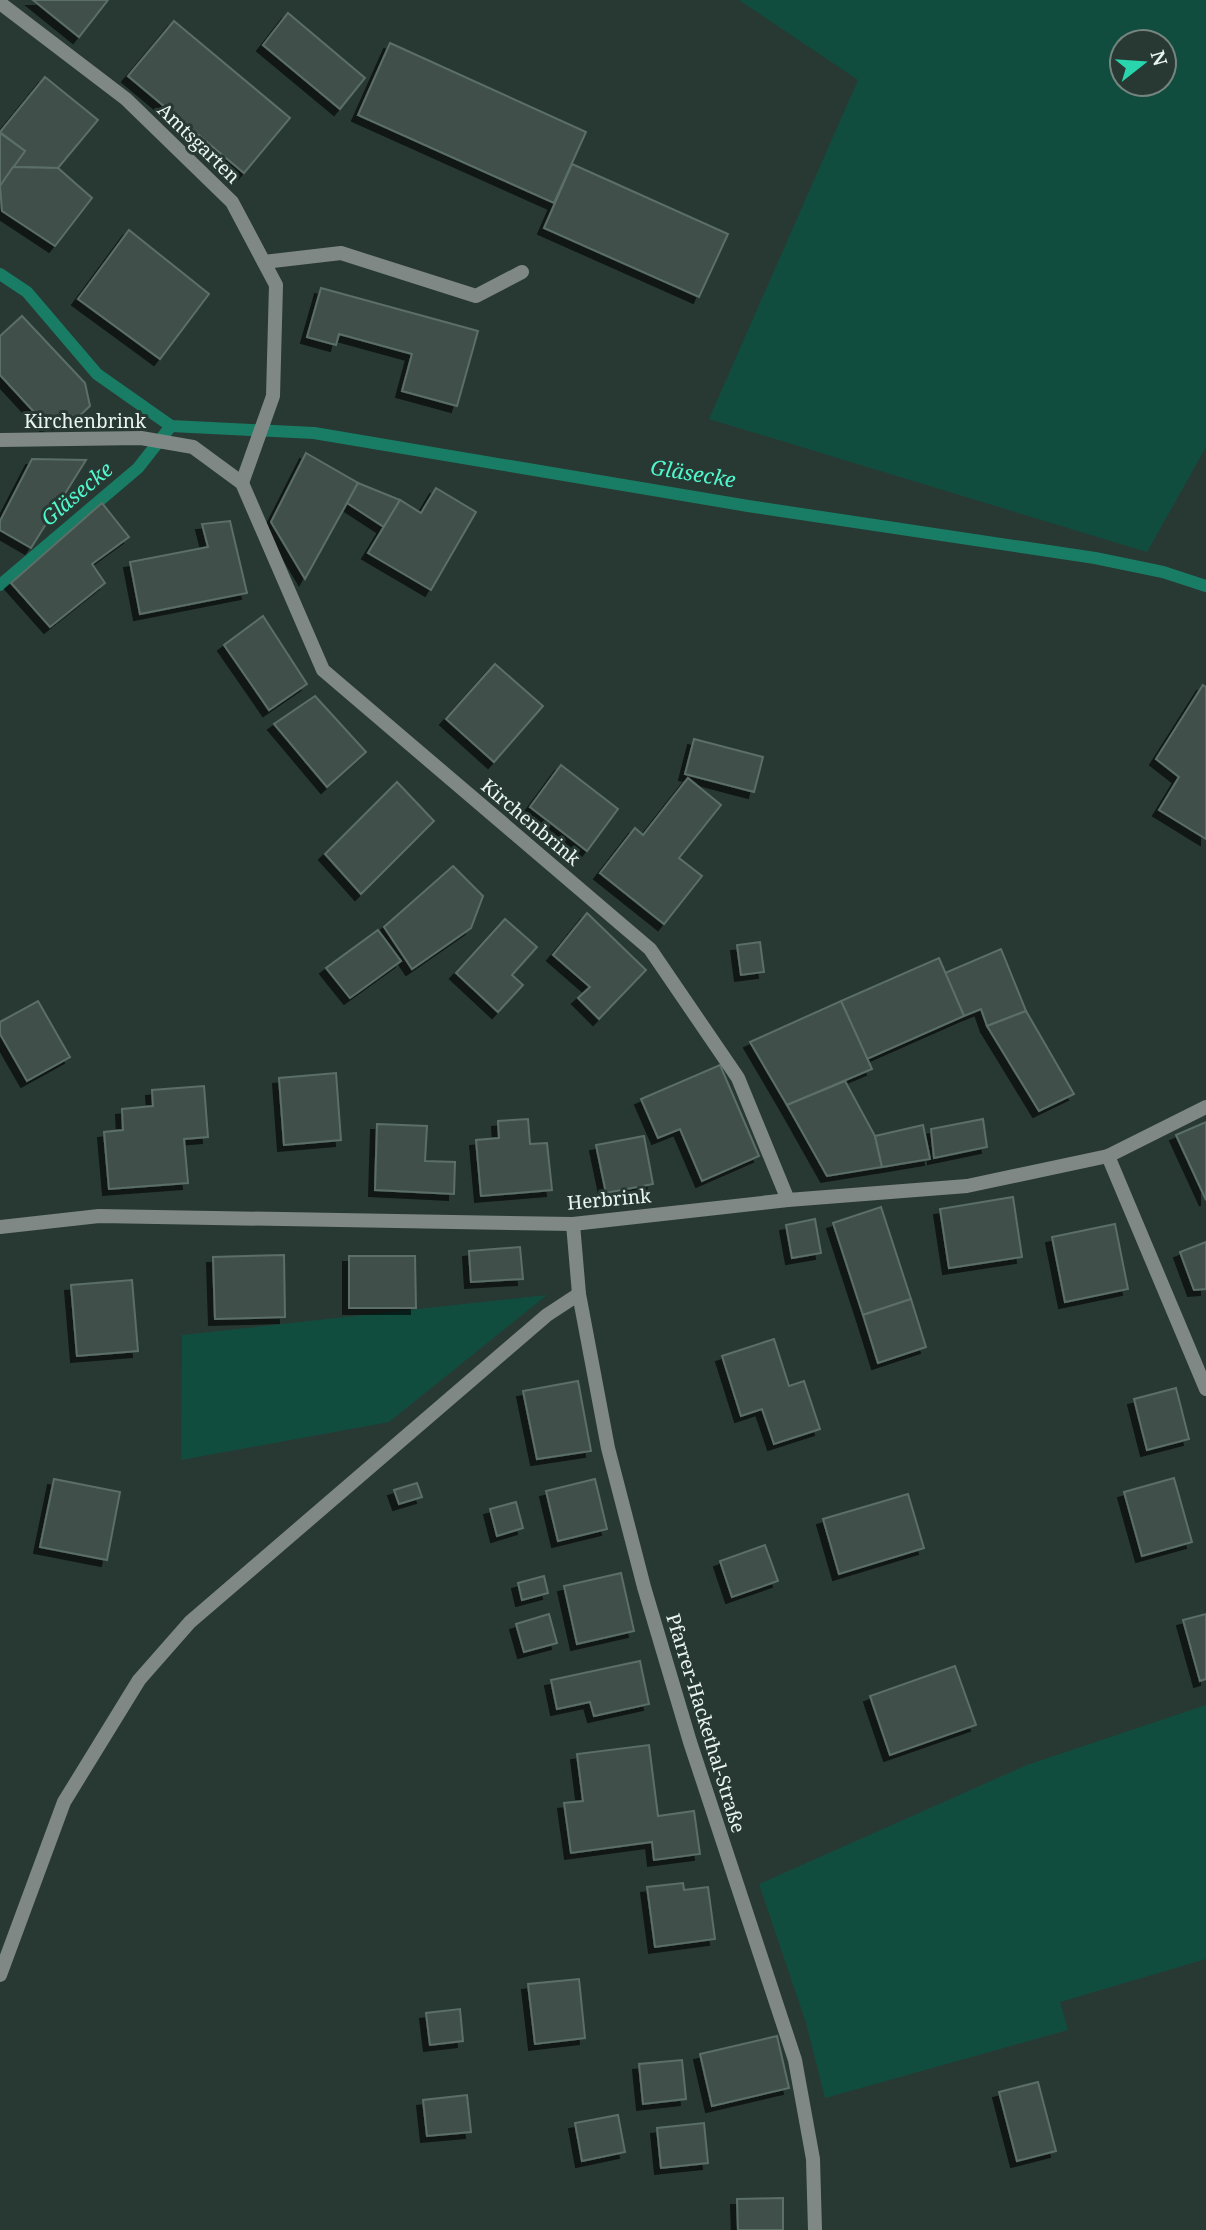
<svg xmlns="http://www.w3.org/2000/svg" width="1206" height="2230" font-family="'Noto Serif',serif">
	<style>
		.green { fill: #114d3e; fill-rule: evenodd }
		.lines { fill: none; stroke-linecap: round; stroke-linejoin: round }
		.stream { stroke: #197d65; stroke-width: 12 }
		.building { fill: #3f504a; stroke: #5b6e67; stroke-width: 2; filter: url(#shadow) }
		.service { stroke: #7f8885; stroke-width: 14 }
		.minor { stroke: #7f8885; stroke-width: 14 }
		.labels { text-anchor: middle; stroke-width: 6; stroke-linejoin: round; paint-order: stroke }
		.street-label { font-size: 19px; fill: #eaf4f1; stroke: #283934 }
		.water-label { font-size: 21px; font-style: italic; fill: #51f7cc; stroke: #283934 }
	</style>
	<defs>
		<filter id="shadow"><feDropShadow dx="-6" dy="6" stdDeviation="0" flood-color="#0009"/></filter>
	</defs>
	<rect width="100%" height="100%" fill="#283934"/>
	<g class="green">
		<path d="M739,0H1206V447L1147,552L709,419L858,80ZM1122,42H1164V84H1122Z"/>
		<path d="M547,1295L389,1422L181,1460L182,1335Z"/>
		<path d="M1206,1705V1959L1060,2002L1068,2030L825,2098L806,2023L759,1884L1027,1765Z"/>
	</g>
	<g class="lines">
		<g class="stream">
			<path d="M0,274L27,292L97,374L171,426L314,433L748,506L1095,558L1163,572L1206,586"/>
			<path d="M0,585L138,468L171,426"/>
		</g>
	</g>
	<g class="building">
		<path d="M33,0H108L79,37Z"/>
		<path d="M288,13L365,78L340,109L263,45Z"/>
		<path d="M174,21L290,118L244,173L128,76Z"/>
		<path d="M390,43L586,132L554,203L358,115Z"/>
		<path d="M45,77L98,120L58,168L13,167L25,151L0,132Z"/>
		<path d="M0,133L25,151L0,186Z"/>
		<path d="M572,164L728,234L699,297L544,228Z"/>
		<path d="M13,167L58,168L92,198L55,246L2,211L0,186Z"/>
		<path d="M129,230L209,294L160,359L78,299Z"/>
		<path d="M321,288L478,331L457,406L402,391L412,354L339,334L336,345L307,337Z"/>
		<path d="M22,316L85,383L90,406L74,421L46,425L0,375V336Z"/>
		<path d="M306,453L358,483L305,579L271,522Z"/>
		<path d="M32,459L86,460L31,548L0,530V521Z"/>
		<path d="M358,483L400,500L384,527L347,503Z"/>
		<path d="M436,488L476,512L431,590L368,553L400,500L421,513Z"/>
		<path d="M102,503L129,537L92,564L105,583L50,627L11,583Z"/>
		<path d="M230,521L247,593L140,614L130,562L208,547L202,524Z"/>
		<path d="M263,616L307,684L269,710L224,645Z"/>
		<path d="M495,664L543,706L494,762L446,719Z"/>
		<path d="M1203,685L1206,687V839L1159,810L1179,777L1156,759Z"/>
		<path d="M315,696L366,752L327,787L274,724Z"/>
		<path d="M694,739L763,757L754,792L685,774Z"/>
		<path d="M561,765L618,809L587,851L530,807Z"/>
		<path d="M688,778L721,805L679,858L702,876L664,924L600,873L635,828L643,835Z"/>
		<path d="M397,782L434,821L361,894L325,854Z"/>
		<path d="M453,866L483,896L471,928L412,969L384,927Z"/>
		<path d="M587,913L646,970L599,1019L578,998L590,987L553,955Z"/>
		<path d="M505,919L537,947L512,975L523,985L498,1012L456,973Z"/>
		<path d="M378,930L401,961L350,998L326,968Z"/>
		<path d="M760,942L764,972L741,975L737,945Z"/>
		<path d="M1001,949L1026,1011L987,1026L981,1009L964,1016L945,973Z"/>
		<path d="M939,958L964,1016L867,1059L841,1001Z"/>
		<path d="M38,1001L70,1057L27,1081L0,1034V1022Z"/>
		<path d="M841,1001L872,1069L787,1105L750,1042Z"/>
		<path d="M1026,1011L1074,1094L1039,1111L987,1026Z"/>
		<path d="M720,1065L759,1156L702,1181L680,1129L658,1138L641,1099Z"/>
		<path d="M336,1073L341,1140L284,1145L279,1078Z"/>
		<path d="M845,1081L875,1136L882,1167L827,1176L787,1105Z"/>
		<path d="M204,1086L208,1137L184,1139L188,1183L109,1189L104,1132L123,1130L122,1109L153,1106L152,1090Z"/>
		<path d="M528,1119L530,1144L547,1143L552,1190L481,1196L476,1140L499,1138L498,1121Z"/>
		<path d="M983,1119L987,1147L934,1158L931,1129Z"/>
		<path d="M1206,1122V1200L1176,1135Z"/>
		<path d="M377,1124L427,1126L425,1161L455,1162L454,1194L375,1190Z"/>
		<path d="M923,1125L930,1159L882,1167L875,1136Z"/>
		<path d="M644,1136L653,1184L606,1193L596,1145Z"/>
		<path d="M1013,1197L1022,1257L949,1268L940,1209Z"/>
		<path d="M881,1207L911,1299L863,1315L833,1223Z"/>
		<path d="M815,1219L821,1253L792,1258L786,1225Z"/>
		<path d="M1115,1224L1128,1289L1065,1302L1052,1237Z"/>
		<path d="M1206,1242V1289L1194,1290L1180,1252Z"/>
		<path d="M520,1247L523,1279L471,1282L469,1251Z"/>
		<path d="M284,1255L285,1317L215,1319L213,1257Z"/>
		<path d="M349,1256H415L416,1308H349Z"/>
		<path d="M132,1280L138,1351L77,1356L71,1285Z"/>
		<path d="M911,1299L926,1347L878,1363L863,1315Z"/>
		<path d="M774,1339L789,1386L804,1381L820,1429L774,1444L762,1409L741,1416L722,1356Z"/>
		<path d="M578,1381L591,1451L537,1459L523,1391Z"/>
		<path d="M1176,1388L1189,1439L1147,1450L1134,1399Z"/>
		<path d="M1174,1478L1192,1542L1142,1556L1124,1492Z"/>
		<path d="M54,1479L120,1492L107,1560L40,1547Z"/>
		<path d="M595,1479L607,1529L558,1541L546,1491Z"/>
		<path d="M417,1483L422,1497L399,1504L394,1490Z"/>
		<path d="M908,1494L924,1548L839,1574L823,1519Z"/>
		<path d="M516,1502L523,1528L497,1536L490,1509Z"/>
		<path d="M765,1545L778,1581L732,1597L720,1561Z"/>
		<path d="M621,1573L634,1631L577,1644L564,1586Z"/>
		<path d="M544,1576L548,1593L522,1600L518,1583Z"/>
		<path d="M549,1614L557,1643L524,1652L516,1624Z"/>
		<path d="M1206,1614V1679L1200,1681L1183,1620Z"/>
		<path d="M640,1661L649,1704L594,1716L590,1702L557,1709L551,1680Z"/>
		<path d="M955,1666L976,1725L890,1755L870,1696Z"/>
		<path d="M649,1745L658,1816L694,1811L700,1854L654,1860L652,1842L571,1853L564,1803L583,1801L577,1754Z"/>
		<path d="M683,1883L684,1890L708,1887L715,1939L655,1947L647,1887Z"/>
		<path d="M579,1979L585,2038L535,2044L528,1984Z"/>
		<path d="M460,2009L463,2041L430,2045L426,2013Z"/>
		<path d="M777,2036L789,2088L712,2106L700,2054Z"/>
		<path d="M682,2060L686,2099L643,2104L639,2064Z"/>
		<path d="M1038,2082L1056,2151L1017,2161L999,2092Z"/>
		<path d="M467,2095L471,2132L427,2136L423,2100Z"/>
		<path d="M618,2115L625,2152L582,2161L575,2123Z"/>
		<path d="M704,2123L708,2163L661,2168L657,2128Z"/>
		<path d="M783,2198V2230H738L737,2199Z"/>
	</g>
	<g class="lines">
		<g class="service">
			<path d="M264,262L341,253L476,296L522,272"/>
			<path d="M0,1975L64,1802L139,1680L190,1622L547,1315L579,1294"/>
		</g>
		<g class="minor">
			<path d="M0,3L126,99L232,202L276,285L273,396L242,483"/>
			<path d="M0,440L141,438L193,447L242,483L323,670L650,949L738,1078L788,1200"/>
			<path d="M1108,1156L1206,1389"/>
			<path d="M573,1224L579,1294L608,1448L644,1587L690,1742L795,2060L813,2159L815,2230"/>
			<path d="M0,1227L99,1216L573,1224L788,1200L967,1186L1108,1156L1206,1107"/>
		</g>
	</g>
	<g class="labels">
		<g class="street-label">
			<text transform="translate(199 143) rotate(44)" y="7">Amtsgarten</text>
			<text x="85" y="428">Kirchenbrink</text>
			<text transform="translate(531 822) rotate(40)" y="7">Kirchenbrink</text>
			<text transform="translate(609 1199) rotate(-5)" y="7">Herbrink</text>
			<text transform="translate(706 1723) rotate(73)" y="7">Pfarrer-Hackethal-Straße</text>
		</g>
		<g class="water-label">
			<text transform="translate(693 474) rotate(9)" y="7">Gläsecke</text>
			<text transform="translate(77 494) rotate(-40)" y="7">Gläsecke</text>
		</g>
	</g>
	<g transform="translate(1143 63) rotate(73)"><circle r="33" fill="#283934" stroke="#768480" stroke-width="2"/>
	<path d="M0-5L12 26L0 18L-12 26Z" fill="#28d5ad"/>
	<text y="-10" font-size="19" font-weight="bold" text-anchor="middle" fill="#eaf4f1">N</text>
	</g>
</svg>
